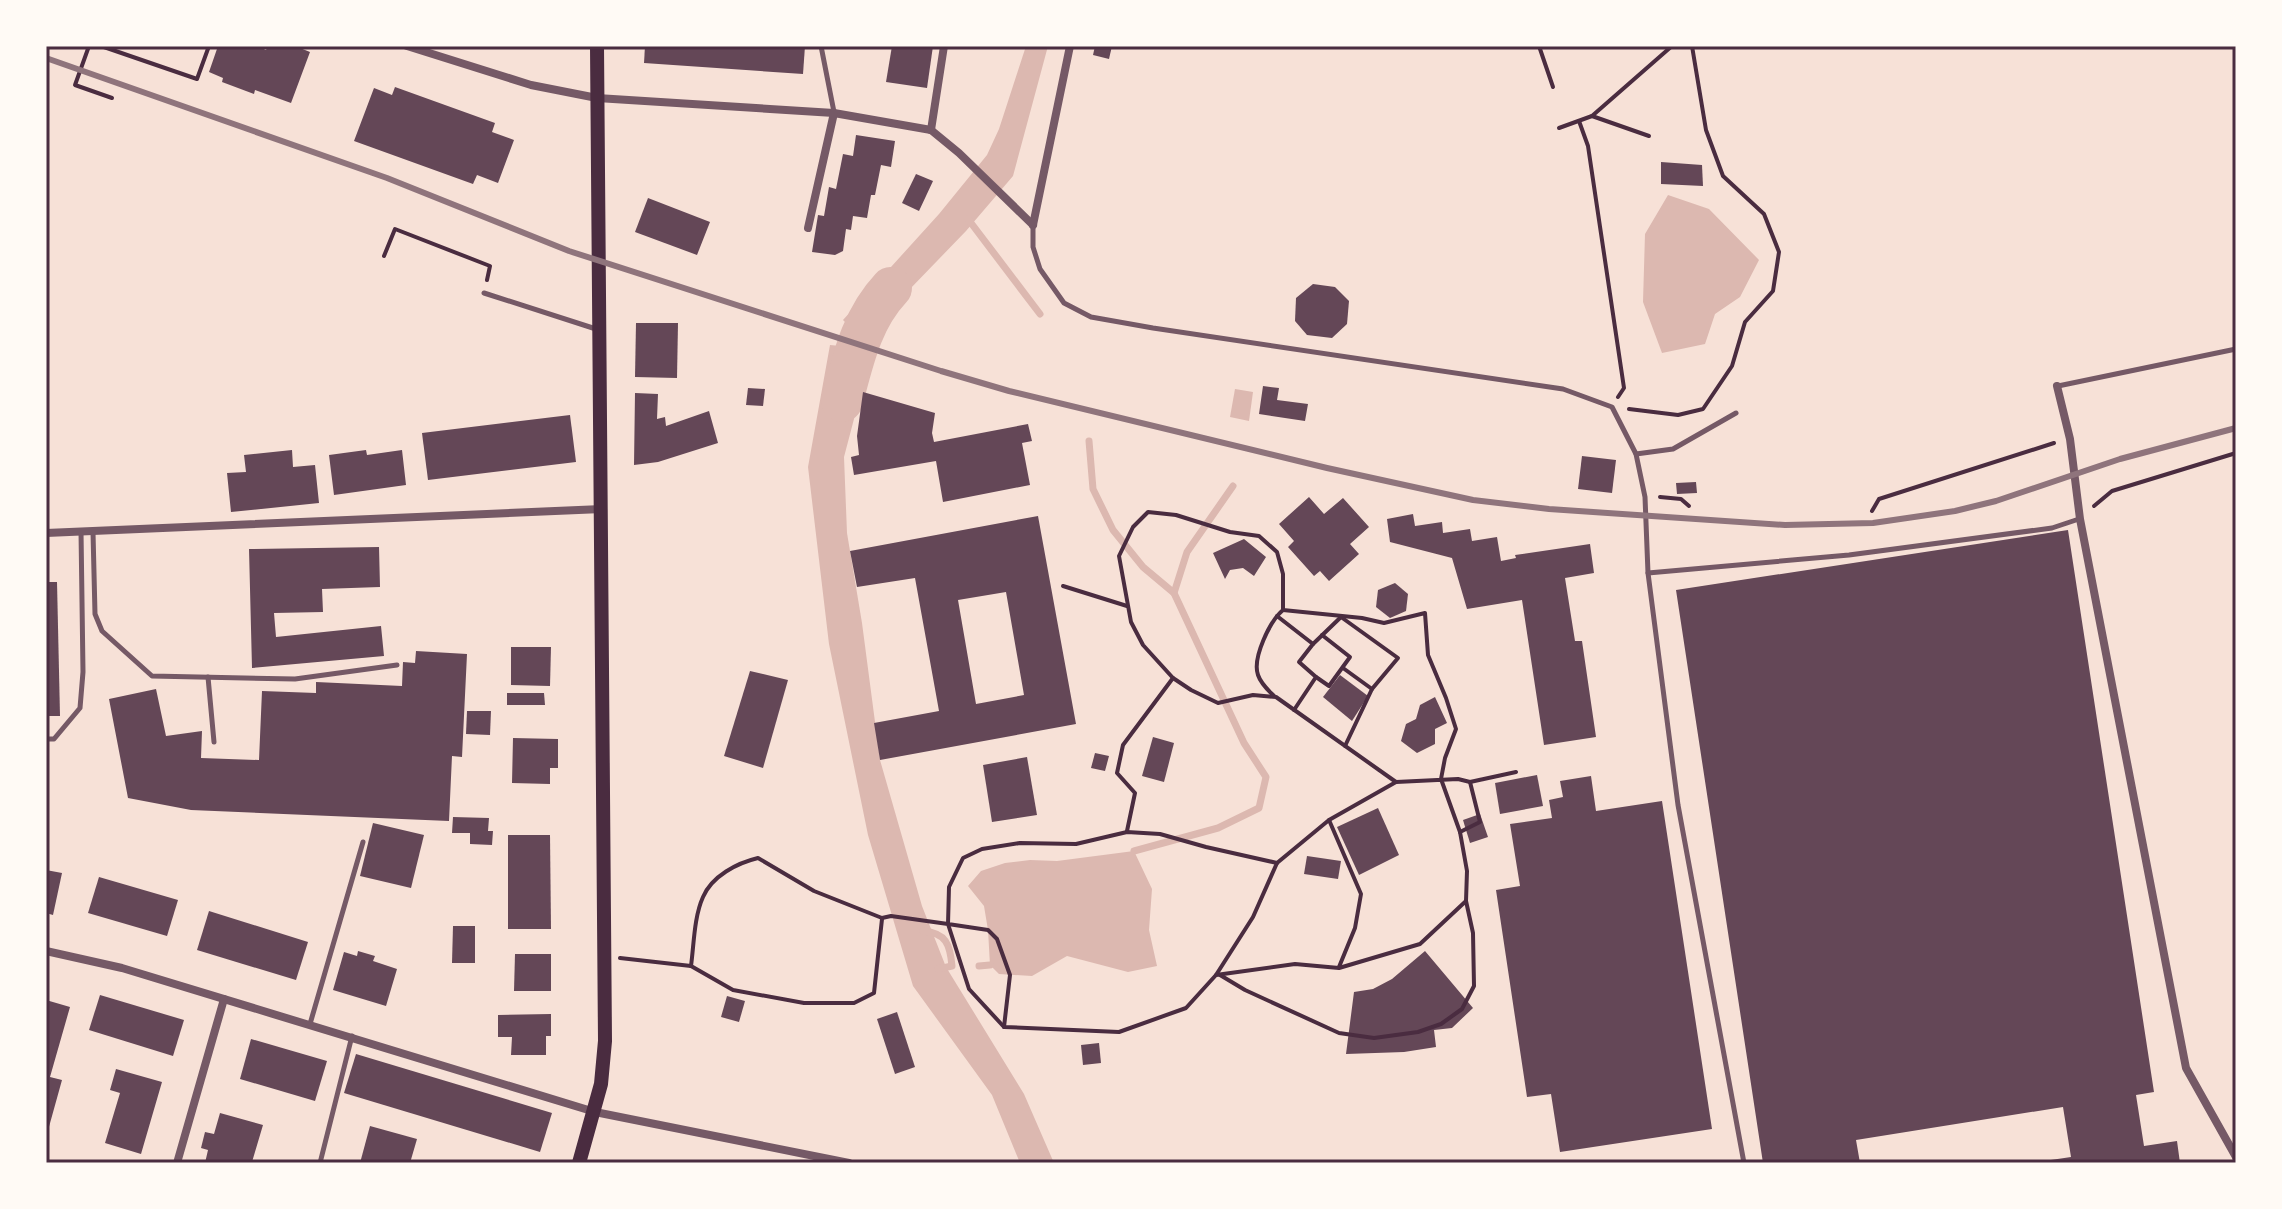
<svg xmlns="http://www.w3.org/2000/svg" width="2282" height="1209" font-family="Lora,serif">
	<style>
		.water { fill: #dcb8b0 }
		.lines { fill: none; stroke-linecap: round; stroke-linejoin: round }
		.stream { stroke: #dcb8b0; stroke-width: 7 }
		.river { stroke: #dcb8b0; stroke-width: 42 }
		.building { fill: #644757; fill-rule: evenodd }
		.path { stroke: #4a2c40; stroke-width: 4 }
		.service { stroke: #755966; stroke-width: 5 }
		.minor { stroke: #755966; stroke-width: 8 }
		.secondary { stroke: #4a2c40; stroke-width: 14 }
		.rail { stroke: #8f747c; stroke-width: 6 }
		.neatline { fill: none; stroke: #4a2c40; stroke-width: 3 }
	</style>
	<rect width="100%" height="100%" fill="#f7e1d7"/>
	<g class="water">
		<path d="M1026,46H1048L1013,176L966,231L880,320L844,457L847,533L862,623L880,760L922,906L946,967L1024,1094L1054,1163H1020L992,1095L913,986L868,835L829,644L808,467L830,345L872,349L843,320L939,214L987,155L999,129Z"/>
		<path d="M1668,195L1709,209L1759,260L1740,297L1715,314L1705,344L1662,353L1643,302L1645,234Z"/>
		<path d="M1235,389L1253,392L1249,421L1230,417Z"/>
		<path d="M1134,851L1152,889L1149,930L1157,966L1128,972L1067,956L1032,976L999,974L990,965L988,930L984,906L968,886L981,871L1005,863L1030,860L1057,861Z"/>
	</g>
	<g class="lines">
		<g class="stream">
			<path d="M968,219L1040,314"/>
			<path d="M1089,441L1093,489L1113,530L1143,567L1174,593L1244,743L1266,777L1259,808L1218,828L1134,851"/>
			<path d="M1174,593L1187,552L1233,486"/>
			<path d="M923,931C946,933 950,944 952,966L938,969"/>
			<path d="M979,966L990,965"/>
		</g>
		<path class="river" d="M842,401C853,360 861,320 891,288"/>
	</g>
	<g class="building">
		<path d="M218,46H257L266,50L268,46H295L310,52L291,103L255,90L254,94L222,82L223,78L209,72Z"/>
		<path d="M645,46H805L803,74L644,63Z"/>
		<path d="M892,46H933L927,88L886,82Z"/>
		<path d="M1095,46H1112L1109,59L1093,55Z"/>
		<path d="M395,87L495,123L492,132L514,140L498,183L477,175L473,184L354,141L374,88L392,95Z"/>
		<path d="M856,135L895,141L891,167L881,165L875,195H871L867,218L853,216L851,230L846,229L843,251L835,255L812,252L818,215L824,216L829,187L836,189L843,154L853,156Z"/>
		<path d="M1661,162L1702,165L1703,186L1661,184Z"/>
		<path d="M916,174L933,181L919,211L902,203Z"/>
		<path d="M648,198L710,222L697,255L635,232Z"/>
		<path d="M1313,284L1335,287L1349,301L1347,324L1332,338L1307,335L1295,321L1296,298Z"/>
		<path d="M636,323H678L677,378L635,377Z"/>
		<path d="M1263,386L1279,388L1277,400L1308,404L1305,421L1259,414Z"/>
		<path d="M748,388L765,389L763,406L746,405Z"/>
		<path d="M863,392L935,413L932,433L934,442L1028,424L1032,441L1022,443L1030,485L943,502L936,461L854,475L851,457L859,455L857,436Z"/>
		<path d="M635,393L658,394L657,419L665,417L666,426L709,411L718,443L658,462L634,465Z"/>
		<path d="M570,415L576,462L428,480L422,433Z"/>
		<path d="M292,450L293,467L315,465L319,503L231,512L227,473L246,472L244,455Z"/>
		<path d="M366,450L367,455L402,450L406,485L334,495L329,455Z"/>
		<path d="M1582,456L1616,460L1612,493L1578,489Z"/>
		<path d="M1696,482L1697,493L1677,494L1676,483Z"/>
		<path d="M1309,497L1324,514L1343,498L1369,527L1350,544L1359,554L1329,581L1320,571L1314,576L1288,547L1294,541L1279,524Z"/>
		<path d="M1413,514L1415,526L1442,522L1443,533L1470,529L1472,541L1497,537L1501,561L1516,558L1515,555L1590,544L1594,573L1565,578L1575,641H1582L1596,737L1544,745L1522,600L1467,609L1452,558L1390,542L1387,519Z"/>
		<path d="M1038,516L1076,724L880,760L874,723L939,711L915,578L857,587L850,551ZM1006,592L1024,695L976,704L958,600Z"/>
		<path d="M2068,530L2154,1092L2136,1095L2144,1146L2177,1141L2180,1163H2044V1161L2071,1157L2063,1107L1856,1140L1860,1163H1763L1676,590Z"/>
		<path d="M1244,539L1266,557L1254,576L1243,568L1230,570L1225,579L1213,553Z"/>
		<path d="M379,547L380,587L322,589L323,612L274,613L276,637L381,626L384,656L252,668L249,549Z"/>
		<path d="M46,582H57L60,716H46Z"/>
		<path d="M1395,583L1408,594L1406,611L1390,618L1376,607L1378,590Z"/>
		<path d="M511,647H551L550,686L511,685Z"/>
		<path d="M416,651L467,654L462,757L452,756L449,821L191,810L128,798L109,699L156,689L166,736L202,731L201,758L259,760L262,691L316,693V682L402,686L403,662L415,663Z"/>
		<path d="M750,671L788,680L763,768L724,756Z"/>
		<path d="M1340,675L1368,696L1352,721L1323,697Z"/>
		<path d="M507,693H544L545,705H507Z"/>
		<path d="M1435,697L1447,723L1435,729V744L1417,753L1401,741L1406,724L1416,719L1420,705Z"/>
		<path d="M467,711H491L490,735L466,734Z"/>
		<path d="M1153,737L1174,743L1164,782L1142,776Z"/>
		<path d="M513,738L558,739V768H550V784L512,783Z"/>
		<path d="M1095,753L1109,756L1105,771L1091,768Z"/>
		<path d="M1027,757L1037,815L992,822L983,765Z"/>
		<path d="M1537,775L1543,806L1500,814L1495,783Z"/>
		<path d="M1591,776L1596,811L1662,801L1712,1129L1560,1152L1551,1094L1527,1097L1496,890L1520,886L1510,824L1552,818L1549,800L1563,797L1560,781Z"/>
		<path d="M1378,808L1399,855L1359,875L1337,827Z"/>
		<path d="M1480,814L1488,837L1470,843L1463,820Z"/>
		<path d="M453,817L489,818L488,831H493L492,845L470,844V833H452Z"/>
		<path d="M373,823L424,835L411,888L360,876Z"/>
		<path d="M508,835H550L551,929H508Z"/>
		<path d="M1307,856L1341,861L1338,879L1304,874Z"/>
		<path d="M46,870L62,873L53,915L46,913Z"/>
		<path d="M99,877L178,900L167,936L88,913Z"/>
		<path d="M209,911L308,942L296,980L197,950Z"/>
		<path d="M453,926H475V963H452Z"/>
		<path d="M358,951L375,956L373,961L397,969L386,1006L333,990L344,952L357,956Z"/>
		<path d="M1425,951L1473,1008L1452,1028L1434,1030L1436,1047L1404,1052L1346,1054L1354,992L1373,989L1392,979Z"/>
		<path d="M515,954H551V991H514Z"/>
		<path d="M100,995L184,1020L173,1056L89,1030Z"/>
		<path d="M727,996L745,1001L739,1022L721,1017Z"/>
		<path d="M46,1000L70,1007L50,1077L62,1080L47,1134Z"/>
		<path d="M897,1012L915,1067L895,1074L877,1019Z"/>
		<path d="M551,1014V1036H546V1055H511L512,1037H498V1015Z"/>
		<path d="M251,1039L327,1061L315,1101L240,1079Z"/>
		<path d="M1099,1043L1101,1063L1083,1065L1081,1045Z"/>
		<path d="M356,1054L552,1113L540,1152L344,1093Z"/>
		<path d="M116,1069L162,1082L141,1154L105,1143L120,1093L110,1090Z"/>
		<path d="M220,1113L263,1125L252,1162L246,1161L245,1163H205L208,1150L201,1148L205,1132L214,1134Z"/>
		<path d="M370,1126L417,1139L410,1163H360Z"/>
	</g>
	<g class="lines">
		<g class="path">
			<path d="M89,46L75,85L112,98"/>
			<path d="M101,46L197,79L209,46"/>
			<path d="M1539,46L1553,87"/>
			<path d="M1592,116L1649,136"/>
			<path d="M1579,121L1588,146L1624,388L1618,397"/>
			<path d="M1559,128L1592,116L1672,46"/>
			<path d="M384,256L395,229L490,266L487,280"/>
			<path d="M1629,409L1678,415L1703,409L1732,366L1745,322L1773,291L1779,252L1764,214L1723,176L1706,130L1692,46"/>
			<path d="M1660,497L1681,499L1689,506"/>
			<path d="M2094,506L2112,491L2236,453"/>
			<path d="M1872,511L1879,499L2054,443"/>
			<path d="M1063,586L1127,606"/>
			<path d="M1277,616L1313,644L1299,662L1316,677L1294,710"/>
			<path d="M1313,644L1341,617L1398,658L1372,689L1345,746"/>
			<path d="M1343,668L1372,689"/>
			<path d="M1316,677L1329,686L1350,657L1322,635"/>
			<path d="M1274,696C1268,690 1261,684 1258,675C1252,658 1270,621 1283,610"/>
			<path d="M1329,820L1361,894L1355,928L1339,967"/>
			<path d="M1127,831L1135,793L1117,773L1123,745L1173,678"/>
			<path d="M1460,832L1480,822L1470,782"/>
			<path d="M620,958L691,966L733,990L804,1003H854L874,993L882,919"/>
			<path d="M691,966C694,944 694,917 703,897C712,876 737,863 758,858L814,891L882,918L891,916L948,924L969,989L1004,1027L1119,1032L1186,1008L1216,975L1295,964L1339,968L1420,944L1466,901L1467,871L1460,832L1441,779L1445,758L1456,729L1446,698L1428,655L1425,613L1384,623L1362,618L1283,610V574L1277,552L1259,536L1230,532L1176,515L1148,512L1133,527L1119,556L1131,622L1143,645L1173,678L1191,690L1218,703L1253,695L1276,697L1396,782L1458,779L1470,782L1516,772"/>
			<path d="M1216,975L1253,917L1277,863L1329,820L1396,782"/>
			<path d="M1220,975L1245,990L1339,1033L1374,1038L1418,1032L1441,1024L1462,1009L1474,986L1473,933L1466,901"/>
			<path d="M1004,1027L1010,975L997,939L988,930L948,924L949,887L963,858L982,849L1020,843L1076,844L1127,832L1160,834L1206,847L1277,863"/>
		</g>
		<g class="service">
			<path d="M821,46L834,112"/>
			<path d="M1033,225V247L1040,269L1064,303L1091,317L1153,328L1563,389L1612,407L1636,454L1645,497L1648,573L1678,805L1744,1163"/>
			<path d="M484,293L596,329"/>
			<path d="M2058,386L2236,349"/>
			<path d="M1636,454L1673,449L1736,413"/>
			<path d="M93,532L95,614L102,631L152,676L295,679L397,665"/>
			<path d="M1648,573L1849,555L2052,528L2079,519"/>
			<path d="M208,677L214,742"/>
			<path d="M46,739H54L80,708L83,672L81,531"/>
			<path d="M310,1024L363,842"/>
			<path d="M320,1163L352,1036"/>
		</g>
		<g class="minor">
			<path d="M407,46L531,85L597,98L834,113L931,130"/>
			<path d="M931,130L959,153L1033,225"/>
			<path d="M931,130L944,46"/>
			<path d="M1033,225L1070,46"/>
			<path d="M808,228L834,113"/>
			<path d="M2057,386L2070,439L2080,519L2186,1068L2236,1157"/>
			<path d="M46,533L602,509"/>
			<path d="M46,951L122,968L595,1112L849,1163"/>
			<path d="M177,1163L224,999"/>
		</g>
		<path class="secondary" d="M579,1163L601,1084L605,1041L597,46"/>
		<path class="rail" d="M46,58L387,178L569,251L941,371L1009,391L1327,468L1473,500L1549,509L1785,525L1873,523L1955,511L1996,501L2120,459L2236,428"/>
	</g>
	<rect width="2282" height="1209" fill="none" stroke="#fffaf5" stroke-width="96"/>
	<rect x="48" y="48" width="2186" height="1113" class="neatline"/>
</svg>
